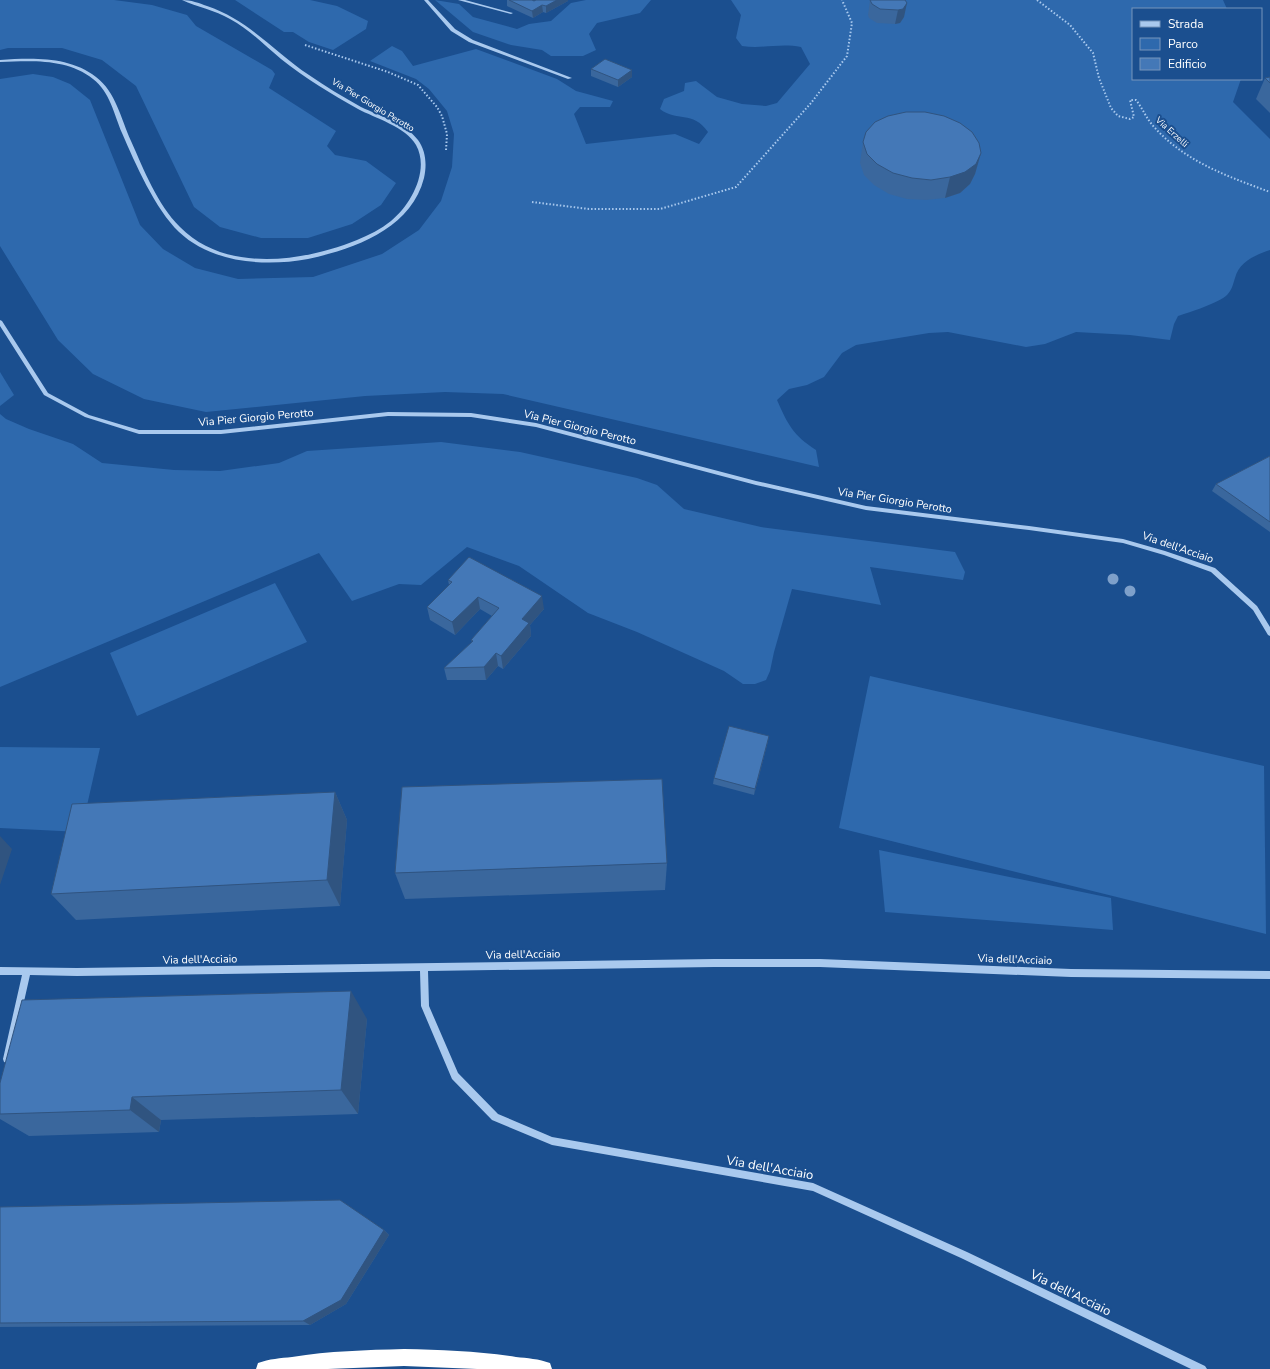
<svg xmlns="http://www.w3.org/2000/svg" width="1270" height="1369" font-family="'Nunito Sans',sans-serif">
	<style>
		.green { fill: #2e69ad }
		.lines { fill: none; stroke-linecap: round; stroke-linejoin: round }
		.path { stroke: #a9c9ee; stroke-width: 2; stroke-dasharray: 1.5 2; stroke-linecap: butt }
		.minor { fill: #a9c9ee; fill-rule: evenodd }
		.highway { fill: #fff; fill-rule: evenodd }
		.tree { fill: #7ea0ca }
		.wall { fill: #3a679d }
		.shaded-wall { fill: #305480 }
		.building { fill: #4478b7; stroke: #305480 }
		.labels { text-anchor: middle; stroke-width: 4; stroke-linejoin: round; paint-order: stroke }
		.far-street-label { font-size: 9px; fill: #fff; stroke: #1b4f8f }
		.street-label { font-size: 11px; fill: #fff; stroke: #1b4f8f }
		.near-street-label { font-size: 13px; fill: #fff; stroke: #1b4f8f }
	</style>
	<rect width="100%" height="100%" fill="#1b4f8f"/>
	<g class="green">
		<path d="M0,0H114L152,5L187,15L196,26L272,70L275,74L269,88L336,131L327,146L335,155L366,161L396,183L381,205L352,224L308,238H261L220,227L194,207L136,86L102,60L62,48H8L0,50Z"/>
		<path d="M235,0H310L337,6L368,21L366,29L333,50L309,42L293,32H284Z"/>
		<path d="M435,0L459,4L473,17L517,29L529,24L551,21L571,3L586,0H651L640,13L597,23L589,34L596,50L583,56H551L542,50L511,45L473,32Z"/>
		<path d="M731,0H1223L1227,9H1133V79H1241L1233,102L1270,139V250C1255,255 1239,262 1235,278C1233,284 1232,290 1227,295C1219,303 1190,312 1178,316L1174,324L1170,340L1130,335L1076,332L1045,344L1026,347L948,332L929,333L856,345L842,353L824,377L807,385L789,389L777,400C788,425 793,435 816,450L819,467L503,394L445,392L365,396L206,412L144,399L93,374L58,340L0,246V79L33,74L53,77L70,84L90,100L140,225L163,249L195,268L238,279L313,277L382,254L419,230L441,201L452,167L454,134L447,111L429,89L416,79L370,61L392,46L402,51L413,66L476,49L557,79L576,91L613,101L610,107H580L574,114L586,144L675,134L699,144L708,132C693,110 676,122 660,109L664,99L684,91L685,83L696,81L717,97L742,104L766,106L777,103L810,64L801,47C780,43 763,49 742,46L736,38L741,15Z"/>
		<path d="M0,372L14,395L0,406Z"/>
		<path d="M0,414L6,419L29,429L73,444L102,463L174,470L220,471L279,463L307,451L441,442L520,452L637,478L657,485L684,509L761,527L955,552L965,572L963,580L870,567L881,605L792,589L774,652L770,671L766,680L755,684H743L724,671L637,632L588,613L519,566L467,547L421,585L399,584L352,601L319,553L0,687Z"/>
		<path d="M275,583L307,642L137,716L110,653Z"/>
		<path d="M870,676L1264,766L1266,934L839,828Z"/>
		<path d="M0,747L100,748L81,832L0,828Z"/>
		<path d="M879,850L1111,898L1113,930L885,912Z"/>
	</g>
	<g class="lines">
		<g class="path">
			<path d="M1037,0L1070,25L1093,53L1099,78L1111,108L1118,116L1130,119L1134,117L1130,100H1136C1143,109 1147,120 1155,128C1186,162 1229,177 1270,192"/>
			<path d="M305,45L388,72L418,85L437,107L442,116L447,134L446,150"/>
			<path d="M532,202L589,209H660L736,187L811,103L847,56L852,23L842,0"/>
		</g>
		<g class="minor">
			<path d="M182,0C191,0 199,3 207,6C249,20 273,51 309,75C325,86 343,97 361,107C380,116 405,123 418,140C426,151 427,165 424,178C411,229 354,249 308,259C264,267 212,263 179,232C155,209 135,163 122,133C114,114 110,92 93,79C67,58 31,61 0,62V60C32,58 69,56 96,77C116,92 121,119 131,141C144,170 157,204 180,227C225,273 303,262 357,240C369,235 381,229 391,221C411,205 430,170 416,145C406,127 375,118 358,109C331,94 305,78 281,59C264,45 249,29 230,19C215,10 197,7 182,0Z"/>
			<path d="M424,0H428L455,29L473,40L572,78L568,79L469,42L451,31Z"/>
			<path d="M458,0H465L513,13L511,14Z"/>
			<path d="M0,320L2,321L48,393L89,415L139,430H221L388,412L471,413L536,423L756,481L866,506L1029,526L1123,539L1165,551L1215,568L1257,606L1270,627V636L1268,635L1253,610L1211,572L1164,555L1123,543L1029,530L866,510L756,485L536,427L471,417L388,416L221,434H139L85,417L44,395L0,326Z"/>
			<path d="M714,959H820L1071,969L1270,971V979L1071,977L820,967H714L428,971L429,1006L458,1073L498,1114L552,1137L813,1183L967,1252L1205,1366L1207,1369H1191L961,1258L813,1191L552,1145L492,1120L452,1079L421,1006L420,971L77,976L30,975L11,1059L10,1062L7,1063L4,1062L3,1059L22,975H0V967L77,968Z"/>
		</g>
		<path class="highway" d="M404,1349C442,1350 479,1351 516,1357C527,1358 539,1359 550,1363L552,1369H477L404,1366L328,1369H256L258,1363C269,1359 281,1358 292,1357C329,1351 366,1350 404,1349Z"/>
	</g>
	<g class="tree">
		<circle cx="1113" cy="579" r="5.5"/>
		<circle cx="1130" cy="591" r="5.5"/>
	</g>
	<g class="wall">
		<path d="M507,0H532L534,1L536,0H568V1L546,13L543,12L533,18L507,6Z"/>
		<path d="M870,0H905L904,17L900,23L895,24L877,23L869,18L868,15Z"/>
		<path d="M591,69L632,77L618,87L591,76Z"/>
		<path d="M1270,77V113L1256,99L1265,78Z"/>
		<path d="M863,142L981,153L975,174L970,184L960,193L945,198L926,200L907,199L889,194L874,185L864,175L860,163Z"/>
		<path d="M1270,456V532L1212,491L1216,484Z"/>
		<path d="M448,580L544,609L530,625L531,636L503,669L498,666L486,680H447L444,668L472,642L471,640L492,616L480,609L455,635L430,620L427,607L449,585Z"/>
		<path d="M768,741L754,795L713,784L714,778Z"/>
		<path d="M335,792L347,820L340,906L76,920L51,894Z"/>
		<path d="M667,863L665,890L405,899L395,873Z"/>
		<path d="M367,1019L358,1114L161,1120L159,1132L29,1136L0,1119V1083Z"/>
		<path d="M0,1207L384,1230L389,1235L346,1304L310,1325L0,1327Z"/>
	</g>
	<g class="shaded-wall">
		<path d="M557,0H568V1L546,13V6Z"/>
		<path d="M907,3L904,17L900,23L895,24L898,10Z"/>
		<path d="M542,5L543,12L533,18L532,11Z"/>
		<path d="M632,70V77L618,87V80Z"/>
		<path d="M981,153L975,174L970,184L960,193L945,198L950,177Z"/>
		<path d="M542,596L544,609L530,625L531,636L503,669L501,656L522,619Z"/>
		<path d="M478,597L480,609L455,635L452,622Z"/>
		<path d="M496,653L498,666L486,680L484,667Z"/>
		<path d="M769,736L768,741L754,795L755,789Z"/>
		<path d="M335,792L347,820L340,906L327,880Z"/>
		<path d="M0,836L12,849L0,885Z"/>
		<path d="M351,991L367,1019L358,1114L341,1090Z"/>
		<path d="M132,1097L161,1120L159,1132L130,1110Z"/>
		<path d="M384,1230L389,1235L346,1304L310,1325L303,1321Z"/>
	</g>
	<g class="building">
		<path d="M509,0H532L534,1L536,0H557L546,6L542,5L532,11Z"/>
		<path d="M870,0H905L907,3L903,9L898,10L880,9L872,4Z"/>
		<path d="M605,59L632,70L618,80L591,69Z"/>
		<path d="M1270,77V83L1265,78Z"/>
		<path d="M906,112H925L944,116L960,123L972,132L979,143L981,153L976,164L965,172L950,177L931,180L912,178L893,173L877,164L867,154L863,142L866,132L875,122L888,116Z"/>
		<path d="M1270,456V522L1216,484Z"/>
		<path d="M469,557L542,596L522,619L529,623L501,656L496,653L484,667L444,668L473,641L471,640L499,608L478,597L452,622L427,607L452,582L448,580Z"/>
		<path d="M729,726L769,736L755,789L714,778Z"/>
		<path d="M662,779L667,863L395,873L402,787Z"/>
		<path d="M335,792L327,880L51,894L72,804Z"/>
		<path d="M351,991L341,1090L132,1097L130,1110L0,1114V1083L22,1000Z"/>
		<path d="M340,1200L384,1230L341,1300L303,1321L0,1323V1207Z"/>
	</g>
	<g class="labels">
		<g class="far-street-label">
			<text transform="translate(373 105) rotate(31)" y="3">Via Pier Giorgio Perotto</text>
			<text transform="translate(1172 132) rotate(42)" y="3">Via Erzelli</text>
		</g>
		<g class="street-label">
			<text transform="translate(256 417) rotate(-5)" y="4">Via Pier Giorgio Perotto</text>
			<text transform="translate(580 427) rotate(14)" y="4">Via Pier Giorgio Perotto</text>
			<text transform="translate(895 500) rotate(9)" y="4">Via Pier Giorgio Perotto</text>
			<text transform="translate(1178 547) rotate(19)" y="4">Via dell'Acciaio</text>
			<text transform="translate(523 954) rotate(-1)" y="4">Via dell'Acciaio</text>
			<text transform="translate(200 959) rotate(-1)" y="4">Via dell'Acciaio</text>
			<text transform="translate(1015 959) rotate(2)" y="4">Via dell'Acciaio</text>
		</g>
		<g class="near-street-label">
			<text transform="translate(770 1167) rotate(10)" y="5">Via dell'Acciaio</text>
			<text transform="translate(1071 1292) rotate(26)" y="5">Via dell'Acciaio</text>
		</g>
	</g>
	<rect x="1132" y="8" width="130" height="72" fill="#1b4f8f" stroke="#7695bc"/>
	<rect x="1140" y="21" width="20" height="6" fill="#a9c9ee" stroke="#7695bc"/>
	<text x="1168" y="28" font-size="12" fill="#ffffff">Strada</text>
	<rect x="1140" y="38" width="20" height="12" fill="#2e69ad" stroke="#7695bc"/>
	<text x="1168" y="48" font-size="12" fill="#ffffff">Parco</text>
	<rect x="1140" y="58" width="20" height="12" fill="#4478b7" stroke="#7695bc"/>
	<text x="1168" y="68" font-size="12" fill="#ffffff">Edificio</text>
</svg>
